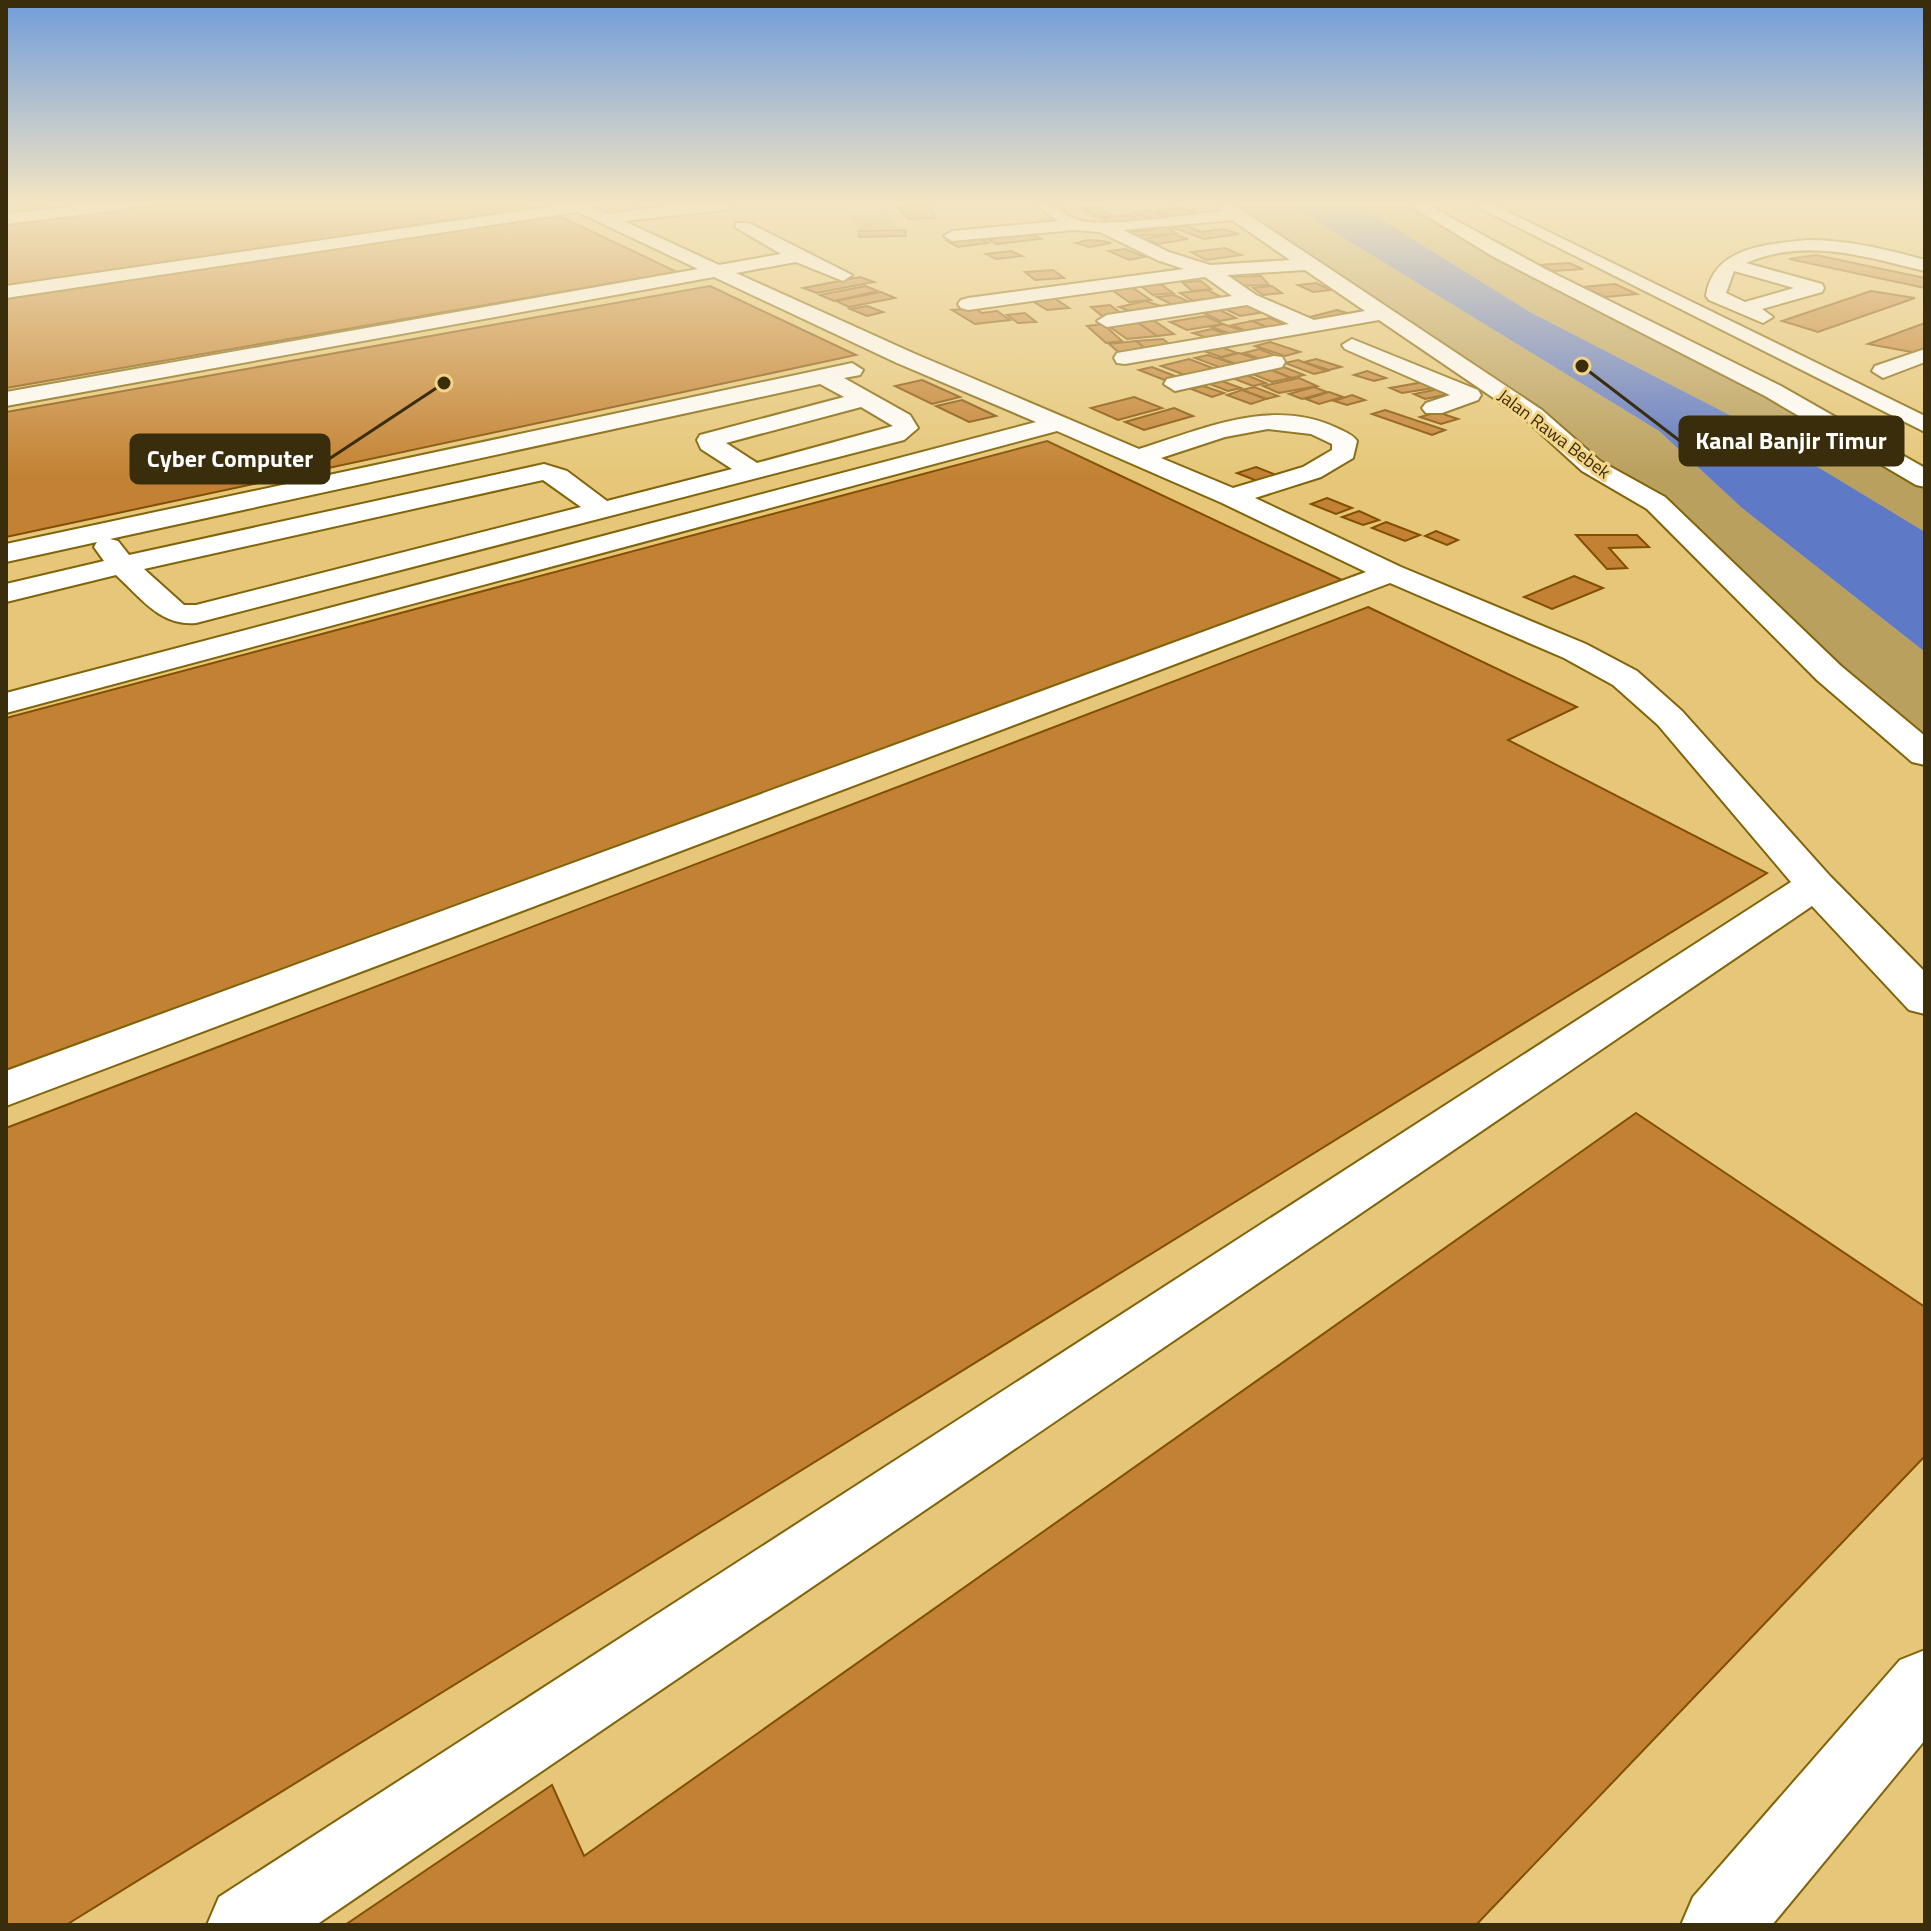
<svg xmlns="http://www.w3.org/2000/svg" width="1931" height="1931" font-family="'Titillium Web',sans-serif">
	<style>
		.green { fill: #baa05e }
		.water { fill: #5e79c6 }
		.building { fill: #c38233; stroke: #824f03; stroke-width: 2 }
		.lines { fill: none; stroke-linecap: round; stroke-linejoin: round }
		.minor-casing { stroke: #816409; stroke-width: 4 }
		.minor { fill: #fff; fill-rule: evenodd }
		.labels { text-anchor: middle; stroke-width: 6; stroke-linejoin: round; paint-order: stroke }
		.far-street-label { font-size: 18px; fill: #392d0b; stroke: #f4d486 }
		.leader { fill: none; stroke: #392d0b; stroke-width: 3 }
		.callout-dot { fill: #392d0b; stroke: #f4d486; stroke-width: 3 }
		.callout { fill: #392d0b; stroke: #392d0b; stroke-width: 3 }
		.callout-label { font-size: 24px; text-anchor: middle; font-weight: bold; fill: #fff }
	</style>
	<rect width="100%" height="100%" fill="#e6c779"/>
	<g class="green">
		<path d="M1226,205H1290L1659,431L1742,508L1925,652V754L1656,503Z"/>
		<path d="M1358,205H1417L1492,250L1925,479V532L1749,425L1530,312Z"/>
		<path d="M889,212L897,228L857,229L850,214Z"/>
	</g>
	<path class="water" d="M1290,205H1358L1530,312L1749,425L1925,532V652L1742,508L1659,431Z"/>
	<g class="building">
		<path d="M6,205H101L6,217Z"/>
		<path d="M153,205H553L6,286V224Z"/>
		<path d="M896,205H927L936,218L908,219Z"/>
		<path d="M1097,207L1112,216L1096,217L1082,208Z"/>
		<path d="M1180,208L1196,213L1173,216L1157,211Z"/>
		<path d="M1146,210L1175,219L1161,221L1131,213Z"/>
		<path d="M557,215L677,272L6,388V297Z"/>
		<path d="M1130,215L1146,223L1117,226L1102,218Z"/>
		<path d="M1177,223L1202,232L1223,229L1239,234L1204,239L1166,225Z"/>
		<path d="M1164,225L1177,234L1132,236L1125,232L1153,230L1147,226Z"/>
		<path d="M905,230L906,236L859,237L858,231Z"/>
		<path d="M1031,234L1041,239L997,244L987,239Z"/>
		<path d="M1173,234L1188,239L1158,244L1144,239Z"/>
		<path d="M973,235L988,243L958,247L947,241Z"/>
		<path d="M1088,240L1103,241L1111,243L1090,247L1076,243Z"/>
		<path d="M1225,248L1241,255L1206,260L1191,252Z"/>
		<path d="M1125,249L1145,257L1129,260L1109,251Z"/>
		<path d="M1011,251L1022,256L996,259L986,254Z"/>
		<path d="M1816,255L1925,278V288L1789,259Z"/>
		<path d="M1569,263L1583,269L1553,271L1539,265Z"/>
		<path d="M1053,270L1064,278L1035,280L1025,272Z"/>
		<path d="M1261,276L1269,285L1232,286L1225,277Z"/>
		<path d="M860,277L874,282L817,293L803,288Z"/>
		<path d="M1201,281L1211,289L1192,291L1182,282Z"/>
		<path d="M1158,282L1173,293L1153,295L1138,284Z"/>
		<path d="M1316,283L1331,290L1313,292L1298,285Z"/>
		<path d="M1615,284L1637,294L1605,297L1583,287Z"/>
		<path d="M710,286L856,355L6,537V412Z"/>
		<path d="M865,286L878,291L834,301L820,295Z"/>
		<path d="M1272,286L1282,293L1263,295L1253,288Z"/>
		<path d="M1133,288L1151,300L1129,302L1112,290Z"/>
		<path d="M1208,290L1221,297L1193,301L1180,293Z"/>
		<path d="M1871,291L1915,298L1818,332L1782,321Z"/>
		<path d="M881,292L895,298L849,307L836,301Z"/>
		<path d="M1174,295L1190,302L1173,305L1157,297Z"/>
		<path d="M1053,297L1069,308L1047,310L1031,300Z"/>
		<path d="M1145,301L1164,307L1137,314L1119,307Z"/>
		<path d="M1110,305L1122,314L1102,316L1091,307Z"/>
		<path d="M1250,305L1265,312L1240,316L1225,309Z"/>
		<path d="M867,306L883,312L867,316L850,309Z"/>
		<path d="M974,308L982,313L997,311L1010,320L975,324L952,310Z"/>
		<path d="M1220,310L1236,318L1220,321L1204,313Z"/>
		<path d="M1337,310L1350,314L1311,324L1298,320Z"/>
		<path d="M1025,313L1036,322L1018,323L1007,315Z"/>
		<path d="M1205,316L1223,324L1187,330L1170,322Z"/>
		<path d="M1150,318L1174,334L1157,336L1134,320Z"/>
		<path d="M1270,318L1286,325L1269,328L1252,321Z"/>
		<path d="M1134,320L1157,336L1127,339L1104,323Z"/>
		<path d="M1252,321L1269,328L1248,332L1232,325Z"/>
		<path d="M1925,323V350L1917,353L1868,344Z"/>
		<path d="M1103,324L1122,341L1106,343L1087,326Z"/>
		<path d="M1223,324L1255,335L1243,338L1211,327Z"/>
		<path d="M1212,329L1232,336L1213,340L1193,333Z"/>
		<path d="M1163,339L1178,351L1151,353L1136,341Z"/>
		<path d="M1136,341L1151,353L1123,356L1109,344Z"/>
		<path d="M1270,342L1300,352L1285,356L1255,346Z"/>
		<path d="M1216,345L1237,353L1221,357L1201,350Z"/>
		<path d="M1259,349L1280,357L1265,361L1244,353Z"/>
		<path d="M1239,353L1266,362L1245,367L1219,358Z"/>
		<path d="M1208,355L1240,366L1227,370L1195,358Z"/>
		<path d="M1189,359L1218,370L1190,377L1161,366Z"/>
		<path d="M1316,359L1341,367L1329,370L1304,362Z"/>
		<path d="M1298,360L1327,371L1314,374L1285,363Z"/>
		<path d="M1276,364L1304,375L1291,378L1264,367Z"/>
		<path d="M1152,367L1180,378L1167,381L1139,370Z"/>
		<path d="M1264,367L1291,378L1272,382L1245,371Z"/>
		<path d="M1367,371L1386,378L1374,381L1354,375Z"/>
		<path d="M1241,373L1266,383L1253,386L1227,376Z"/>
		<path d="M1299,378L1317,386L1279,393L1263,386Z"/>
		<path d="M922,380L960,397L932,404L895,386Z"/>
		<path d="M1219,380L1241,388L1228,391L1207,383Z"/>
		<path d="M1435,380L1447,386L1402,393L1390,388Z"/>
		<path d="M1203,386L1224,393L1212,397L1191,389Z"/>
		<path d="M1254,387L1278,396L1266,399L1242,390Z"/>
		<path d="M1314,387L1327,392L1302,399L1289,394Z"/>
		<path d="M1449,387L1460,392L1425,399L1414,394Z"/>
		<path d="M1242,390L1266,399L1251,404L1227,395Z"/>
		<path d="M1329,392L1343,397L1319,404L1306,399Z"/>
		<path d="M1352,395L1365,400L1347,405L1334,401Z"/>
		<path d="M1134,397L1162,408L1118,420L1091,408Z"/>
		<path d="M962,400L996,416L969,422L936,406Z"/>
		<path d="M1174,408L1193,416L1144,430L1125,422Z"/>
		<path d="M1385,410L1445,430L1432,435L1372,414Z"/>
		<path d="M1437,412L1458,419L1441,424L1420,417Z"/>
		<path d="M1047,441L1344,581L6,1070V718Z"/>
		<path d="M1256,467L1284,478L1265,484L1237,473Z"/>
		<path d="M1327,498L1352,508L1336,514L1311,504Z"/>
		<path d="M1359,511L1379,520L1363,525L1342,517Z"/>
		<path d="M1386,522L1420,535L1405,541L1372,528Z"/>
		<path d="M1436,531L1458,540L1447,545L1425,536Z"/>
		<path d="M1576,535H1637L1649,547L1609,548L1627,568L1607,569Z"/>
		<path d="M1574,576L1603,588L1552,609L1524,597Z"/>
		<path d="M1368,607L1577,707L1508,740L1767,873L66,1925H6V1128Z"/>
		<path d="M1636,1113L1925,1307V1456L1476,1925H345L552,1785L584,1856Z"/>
	</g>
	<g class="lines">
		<defs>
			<g id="minor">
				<path d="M84,205H129L121,210L6,224V214Z"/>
				<path d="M564,205H587L608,214L672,205H734L726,210L624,221L719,265L781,254L735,227L737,223H749L852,275L843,281L796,262L736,273L913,353L1139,449C1203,429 1272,397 1337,428C1345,432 1352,434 1357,441L1353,458L1321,477L1255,498L1401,567L1586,644L1637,671L1682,711L1830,876L1925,972V1014L1909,1010L1812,906L316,1925H207L219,1897L1791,882L1658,725L1613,685L1564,658L1390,583L6,1106V1071L1366,572L1222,503L1057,431L6,713V693L1036,422L897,363L714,277L6,406V392L698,269L578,212L6,298V286ZM1268,429L1311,434L1332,444V450L1303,467L1233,488L1161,458L1225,437Z"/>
				<path d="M1036,205C1063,204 1061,216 1081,221C1114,227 1186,215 1223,211L1218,205H1234L1542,410L1600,461L1665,497L1841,666L1925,736V765L1912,762L1817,680L1647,509L1582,471L1526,420L1379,320L1125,364L1117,363L1114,358L1117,353L1289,324L1247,305L1107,327L1097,321L1107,315L1232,296L1205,277L968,310L961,308L958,304L961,300L968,298L1184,269L1157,260L1100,232L1074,230L952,241L944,236L952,231L1058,221ZM1232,220L1290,260L1210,265L1169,252L1123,230ZM1305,270L1365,311L1314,320L1256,295L1227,275Z"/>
				<path d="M1409,205H1428L1547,270L1781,386L1925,468V487L1916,485L1765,396L1492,256Z"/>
				<path d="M1474,205H1494L1925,416V432Z"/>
				<path d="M1808,240C1848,240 1886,249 1925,260V271C1866,257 1805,237 1746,263L1822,284L1824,288L1822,292L1762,309L1773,317L1763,323L1709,300L1706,296C1713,247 1766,244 1808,240ZM1734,271L1794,288L1745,302L1726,293Z"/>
				<path d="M1352,339L1478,390L1481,395L1478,400L1442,413H1426L1422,408L1426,403L1450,395L1345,349L1342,345Z"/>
				<path d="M1925,349V362L1883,378L1872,371L1875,366Z"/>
				<path d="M1274,356L1282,357L1285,362L1282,367L1175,391L1164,384L1167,379Z"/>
				<path d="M852,363L863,370L860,375L844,378L910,415L918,428L904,440L196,623C160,626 141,598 116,575L6,602V584L104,561L94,547L97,542L6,562V544ZM820,384L844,397L700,435L697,440L701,449L732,469L607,501L567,471L544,464L129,555L118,541L110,539ZM861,407L893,426L757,463L726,443ZM543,480L581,507L196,605H184L144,569Z"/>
				<path d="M1925,1650V1740L1772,1925H1681L1693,1897L1900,1660Z"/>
			</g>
		</defs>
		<use href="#minor" class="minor-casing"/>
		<use href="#minor" class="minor"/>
	</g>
	<linearGradient id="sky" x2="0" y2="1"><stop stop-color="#719cda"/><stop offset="0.43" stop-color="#f4e6c3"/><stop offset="1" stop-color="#f4e6c3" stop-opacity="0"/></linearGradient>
	<rect width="1931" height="475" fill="url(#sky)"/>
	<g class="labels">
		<g class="far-street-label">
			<text transform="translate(1554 434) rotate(37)" y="6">Jalan Rawa Bebek</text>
		</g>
	</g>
	<path class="leader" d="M1582 366L1680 441M444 383L329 459"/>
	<g class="callout-dot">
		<circle cx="1582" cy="366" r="8"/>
		<circle cx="444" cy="383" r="8"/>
	</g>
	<g class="callout">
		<rect x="1680" y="417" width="223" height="48" rx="8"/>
		<rect x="131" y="435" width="198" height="48" rx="8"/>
	</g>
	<g class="callout-label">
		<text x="1791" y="449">Kanal Banjir Timur</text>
		<text x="230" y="467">Cyber Computer</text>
	</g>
	<rect width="1931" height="1931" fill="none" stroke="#392d0b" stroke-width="16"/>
</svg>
